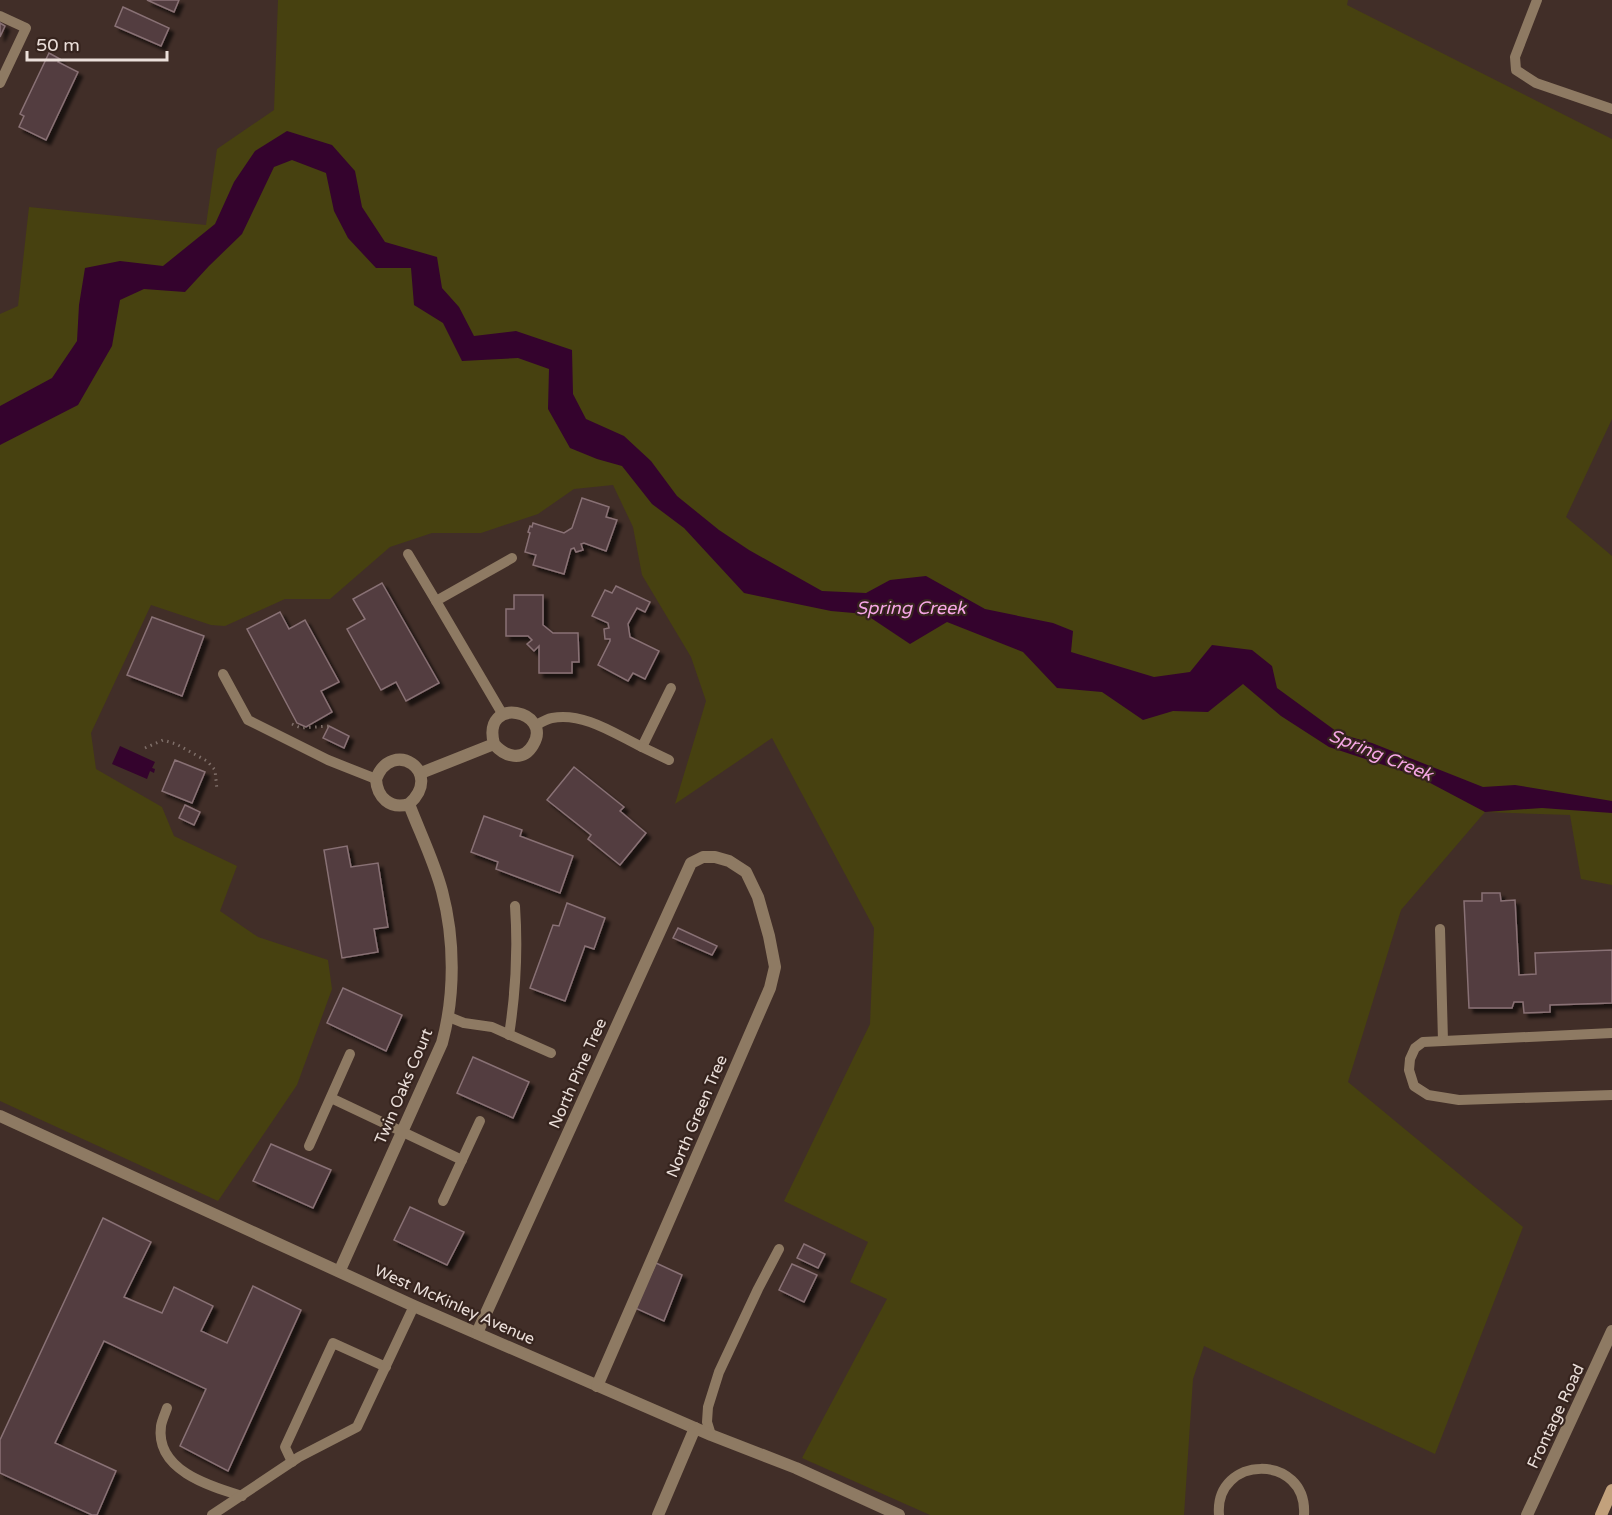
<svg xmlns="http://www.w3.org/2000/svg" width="1612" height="1515" font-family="'Varela Round',sans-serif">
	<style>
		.green { fill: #474110 }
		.water { fill: #34032d }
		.building { fill: #523d40; stroke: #897175; stroke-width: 1.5; filter: url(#shadow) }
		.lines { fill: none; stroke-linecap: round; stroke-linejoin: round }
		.path { stroke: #7f6f69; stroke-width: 3; stroke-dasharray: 1.5 4.5; stroke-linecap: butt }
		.lane { stroke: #8e7a63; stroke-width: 10 }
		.street { stroke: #8e7a63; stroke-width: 12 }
		.secondary { stroke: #c2a17c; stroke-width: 12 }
		.labels { text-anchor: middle; stroke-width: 4.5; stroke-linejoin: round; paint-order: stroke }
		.street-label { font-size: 16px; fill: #ebdfda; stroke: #36241e }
		.water-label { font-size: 18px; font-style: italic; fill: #f6a6e5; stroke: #36241e }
	</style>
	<defs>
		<filter id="shadow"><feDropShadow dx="4.5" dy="4.5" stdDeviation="1.5" flood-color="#0009"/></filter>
	</defs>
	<rect width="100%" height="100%" fill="#412e28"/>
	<path class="green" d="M278,0H1348L1347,5L1612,139V419L1566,517L1612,556V885L1581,879L1570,815L1485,812L1401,910L1348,1082L1523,1227L1435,1454L1204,1346L1193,1379L1184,1515H930L802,1458L887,1299L850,1282L868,1242L784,1201L870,1024L874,928L772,738L675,804L706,701L691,657L642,575L633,527L613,485L574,489L538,514L481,533H432L390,547L330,599H285L225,626L211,625L151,605L91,733L96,769L162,807L174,836L237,866L220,911L258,937L328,960L332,989L297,1085L218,1201L0,1101V314L18,306L29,207L206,225L217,149L274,110Z"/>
	<g class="water">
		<path d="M287,131L332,145L355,171L362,207L385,242L437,257L442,288L459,307L474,336L516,331L572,350L573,394L586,419L624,436L651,461L677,496L719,530L749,550L822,591L866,593L890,580L926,576L985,609L1053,623L1073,631L1071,652L1154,677L1190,672L1212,645L1252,650L1272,666L1277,688L1340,734L1372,743L1483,787L1515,785L1612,801V813L1542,808L1485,812L1417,776L1329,747L1281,716L1243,684L1208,712L1173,711L1143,720L1102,692L1057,688L1023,652L947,622L910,644L865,614L831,611L744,593L684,528L652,504L622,466L597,459L570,448L548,409L549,369L518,358L462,361L443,323L414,305L411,268H376L348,238L334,211L326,173L292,160L274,167L242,234L209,266L185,292L144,289L120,300L112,346L78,405L0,445V406L52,378L77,341L79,305L85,268L120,261L163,266L215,224L234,182L255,151Z"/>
		<path d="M120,746L155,762L152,768L155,769L154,773L150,771L147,779L112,764Z"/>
	</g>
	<g class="building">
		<path d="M147,0H179L174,12Z"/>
		<path d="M123,7L169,28L161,46L115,26Z"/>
		<path d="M0,23L5,26L0,37Z"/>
		<path d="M49,53L60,59L58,62L78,72L46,140L19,127L24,116L20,114Z"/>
		<path d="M582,498L609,507L606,517L617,520L606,551L584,543L581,544L583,550L576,552L574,548L571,549L564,574L533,565L536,555L525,552L530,533L528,532L530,526L532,527L533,523L564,533L572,528Z"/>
		<path d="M382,583L439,683L406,701L396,682L381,690L347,629L365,619L353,599Z"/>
		<path d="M616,586L650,602L645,612L637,608L628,624L630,637L659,651L645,679L633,673L628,681L598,665L610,641V639H605L604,629L609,628L608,623L592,616L605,590L612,593Z"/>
		<path d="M514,595H543V625L553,633H578L579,662H572V673H539V646L534,651L527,644L532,640L528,636H506V609H514Z"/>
		<path d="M280,612L289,629L305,620L339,682L321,691L332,712L306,727L297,723L247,629Z"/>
		<path d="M152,617L204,636L182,696L127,675Z"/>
		<path d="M329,726L349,736L344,748L323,738Z"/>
		<path d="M175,760L205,772L192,803L162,791Z"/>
		<path d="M574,767L624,807L620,811L646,833L620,865L588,839L591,835L547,800Z"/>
		<path d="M185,805L200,812L194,825L179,818Z"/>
		<path d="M484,816L522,830L520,836L573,856L560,893L496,869L498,862L471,852Z"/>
		<path d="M347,846L351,867L378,863L388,927L374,929L378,952L342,958L324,850Z"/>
		<path d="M1482,893H1500L1501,901L1515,900L1519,975L1536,974L1535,953L1612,950V1003L1550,1005V1012L1524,1013L1523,1002H1514L1512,1008H1469L1464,901H1482Z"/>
		<path d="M567,903L605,918L594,949L585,946L565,1001L530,988L553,925L559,926Z"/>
		<path d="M678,928L717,946L712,955L673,938Z"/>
		<path d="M343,988L402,1015L386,1051L327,1023Z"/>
		<path d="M473,1057L529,1082L513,1118L457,1093Z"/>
		<path d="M271,1144L331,1170L313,1208L253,1181Z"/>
		<path d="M410,1207L464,1232L447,1265L394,1240Z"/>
		<path d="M103,1218L151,1242L124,1297L162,1313L174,1287L213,1306L201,1331L227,1343L253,1286L301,1310L228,1471L180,1446L206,1389L104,1341L55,1443L116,1471L97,1515H92L0,1473V1440Z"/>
		<path d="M804,1244L825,1254L818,1268L797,1258Z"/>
		<path d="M656,1263L682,1275L664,1321L635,1308Z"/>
		<path d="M792,1264L817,1275L804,1302L779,1290Z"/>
	</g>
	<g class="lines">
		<g class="path">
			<path d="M292,724L301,728L329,726"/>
			<path d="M145,748L163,740L176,744L207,761L215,770L217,790"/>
		</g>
		<g class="lane">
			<path d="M1537,0L1515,57L1516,70L1536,83L1612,109"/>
			<path d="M0,16L26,28L0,83"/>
			<path d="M408,554L436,601"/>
			<path d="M223,674L248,720L328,760L376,779"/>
			<path d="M503,715L436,601L512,558"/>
			<path d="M535,726C540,723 546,719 552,718C584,712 615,734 642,747L671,688"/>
			<path d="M642,747L669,760"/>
			<path d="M1440,929L1443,1041"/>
			<path d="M449,1017L464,1023L492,1027L551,1053"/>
			<path d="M1612,1033L1423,1042L1415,1048L1410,1059L1409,1070L1414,1086L1428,1095L1459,1100L1612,1095"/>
			<path d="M509,1035C516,991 518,949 515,906"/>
			<path d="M331,1098L462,1160"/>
			<path d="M309,1146L350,1054"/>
			<path d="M443,1201L480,1121"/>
			<path d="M167,1408C165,1414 162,1420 161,1426C155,1470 209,1486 242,1496"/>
			<path d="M711,1435L707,1422L708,1407L719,1372L758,1289L779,1249"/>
			<path d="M292,1462L285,1447L333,1343L386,1367"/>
			<path d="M212,1515L299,1457L357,1427L414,1306"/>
			<path d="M1219,1515C1214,1454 1308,1453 1304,1515"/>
		</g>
		<g class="street">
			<path d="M421,773L494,744C481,694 554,711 533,745C523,762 505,757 494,744"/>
			<path d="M0,1116L414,1306L711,1435L796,1468L899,1515"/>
			<path d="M340,1270L442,1043C455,995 455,940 442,891C434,861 420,833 409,804C390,810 377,797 376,779C392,737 445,772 409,804"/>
			<path d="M477,1333L691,863L703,857H715L729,861L746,872L758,897L769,936L775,967L770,988L597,1386"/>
			<path d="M658,1515L695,1428"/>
			<path d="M1527,1515L1612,1331"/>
		</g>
		<path class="secondary" d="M1601,1515L1612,1490"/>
	</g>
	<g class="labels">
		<g class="street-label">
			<text transform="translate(577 1073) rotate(-66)" y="6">North Pine Tree</text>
			<text transform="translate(403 1086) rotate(-67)" y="6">Twin Oaks Court</text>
			<text transform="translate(696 1116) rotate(-67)" y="6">North Green Tree</text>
			<text transform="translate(455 1304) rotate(24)" y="6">West McKinley Avenue</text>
			<text transform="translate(1555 1416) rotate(-65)" y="6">Frontage Road</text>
		</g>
		<g class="water-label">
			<text x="911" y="614">Spring Creek</text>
			<text transform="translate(1381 755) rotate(22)" y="6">Spring Creek</text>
		</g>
	</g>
	<path d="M27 51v9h140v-9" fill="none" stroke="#ebdfda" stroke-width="3"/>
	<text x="36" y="51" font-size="18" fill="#ebdfda" stroke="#36241e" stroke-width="4.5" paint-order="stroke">50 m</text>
</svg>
